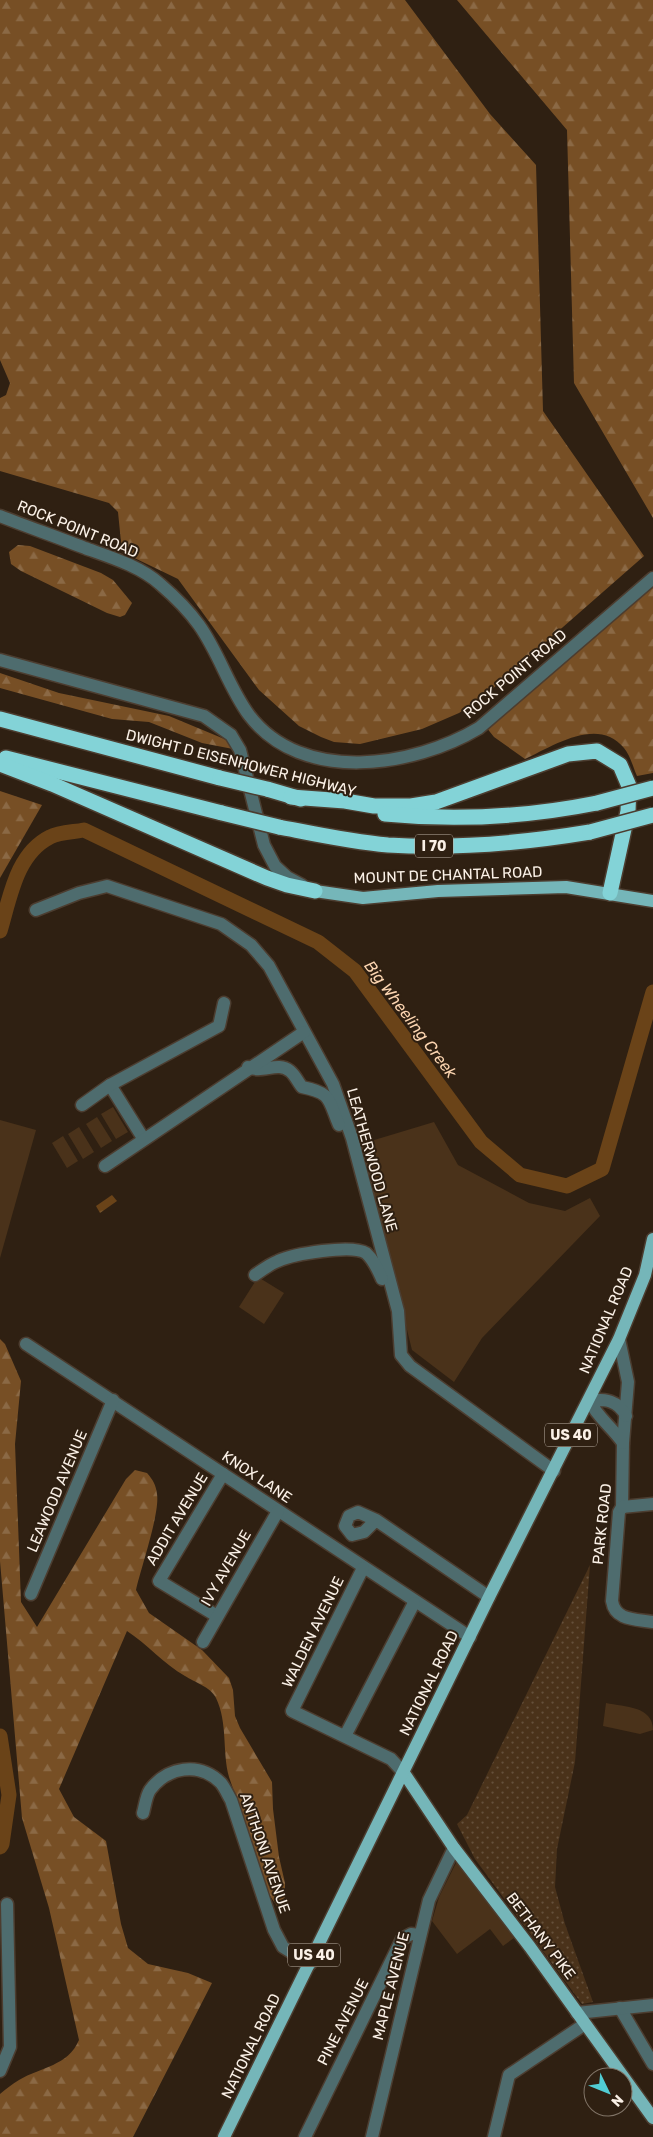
<svg xmlns="http://www.w3.org/2000/svg" width="653" height="2137" font-family="Rubik,sans-serif">
	<style>
		.grass { fill: url(#grass-dots) }
		.forest { fill: url(#forest-firs) }
		.green { fill: #4a321a }
		.water { fill: url(#water-ripples) }
		.lines { fill: none; stroke-linecap: round; stroke-linejoin: round }
		.river { stroke: #6a4318; stroke-width: 15 }
		.minor-casing { stroke: #4c3d30; stroke-width: 15 }
		.major-casing { stroke: #4c3d30; stroke-width: 15 }
		.highway-casing { stroke: #4c3d30; stroke-width: 18 }
		.minor { stroke: #4e6c6e; stroke-width: 12 }
		.major { stroke: #75b6b9; stroke-width: 12 }
		.highway { stroke: #83d3d7; stroke-width: 15 }
		.highway-bridge-casing { stroke: #4c3d30; stroke-width: 18; stroke-linecap: butt }
		.highway-bridge { stroke: #83d3d7; stroke-width: 15 }
		.labels { text-anchor: middle; stroke-width: 4; stroke-linejoin: round; paint-order: stroke }
		.shield { fill: #2f2012; stroke: #beb2a7; stroke-width: 1 }
		.shield-label { font-size: 14px; font-weight: bold; fill: #fbf1e7 }
		.street-label { font-size: 15px; fill: #fbf1e7; stroke: #2f2012 }
		.water-label { font-size: 16px; font-style: italic; fill: #fcd5b1; stroke: #2f2012 }
	</style>
	<defs>
		<pattern id="grass-dots" width="8" height="8" patternUnits="userSpaceOnUse" patternTransform="scale(1.25)"><rect width="8" height="8" fill="#4a321a"/><path d="M2 2h.1M6 6h.1" fill="none" stroke="#65503b" stroke-width="1.8" stroke-linecap="round"/></pattern>
		<pattern id="forest-firs" width="22" height="20" patternUnits="userSpaceOnUse" patternTransform="scale(1.25)"><rect width="22" height="20" fill="#774f25"/><path d="M5 1l3.5 6h-7zM16 11l3.5 6h-7z" fill="#8b6945"/></pattern>
		<pattern id="water-ripples" width="26" height="14" patternUnits="userSpaceOnUse" patternTransform="scale(1.25)"><rect width="26" height="14" fill="#6a4318"/><path d="M2 4q2-2 4 0t4 0M15 11q2-2 4 0t4 0" fill="none" stroke="#805f3a"/></pattern>
	</defs>
	<rect width="100%" height="100%" fill="#2f2012"/>
	<path class="grass" d="M590,1565L575,1762L557,1849L555,1887L565,1924L593,2002L582,2004L475,1859L457,1824L467,1815Z"/>
	<g class="forest">
		<path d="M0,0H405L490,114L536,165L543,411L644,556L482,698L459,713L422,729L360,744L334,742L321,737L299,726L259,690L178,579L122,552L118,512L109,503L0,471V398L6,395L10,383L0,360Z"/>
		<path d="M457,0H653V518L574,383L567,130Z"/>
		<path d="M18,545L30,546L101,573L113,580L132,603L125,615L120,617L107,613L21,571L11,564L9,552Z"/>
		<path d="M653,581V773L637,776C633,767 630,755 624,748C598,716 553,746 525,759L494,737L486,727Z"/>
		<path d="M0,673L59,693L169,716L234,743L233,749L202,743L149,722L112,719L0,688Z"/>
		<path d="M0,791L42,805L0,878Z"/>
		<path d="M0,1339L5,1344L21,1381L15,1444L21,1602L37,1627L126,1479L135,1470L147,1473C153,1480 156,1485 157,1494C160,1513 141,1568 136,1590L149,1613L202,1650L229,1678L233,1690L235,1716L240,1728L272,1782L273,1809L279,1857L285,1883V1897L277,1906L270,1896L229,1777C222,1751 228,1723 216,1698C211,1687 194,1682 185,1676C164,1664 147,1644 127,1631L59,1789L74,1817L106,1841L121,1924L128,1948L148,1964L188,1973L212,1983L133,2137H0V2094C6,2089 12,2084 19,2080C41,2067 68,2066 79,2040L49,1908L22,1818L0,1561Z"/>
	</g>
	<g class="green">
		<path d="M113,1107L128,1132L116,1139L101,1114Z"/>
		<path d="M97,1117L112,1141L101,1148L86,1124Z"/>
		<path d="M0,1120L36,1130L0,1258Z"/>
		<path d="M434,1122L458,1165L529,1203L565,1211L590,1198L600,1216L482,1338L454,1382L412,1350L361,1144Z"/>
		<path d="M79,1127L94,1152L83,1159L68,1134Z"/>
		<path d="M63,1136L78,1161L67,1168L52,1143Z"/>
		<path d="M258,1277L284,1293L264,1324L239,1307Z"/>
		<path d="M606,1703C625,1707 653,1706 653,1730L640,1734L603,1726Z"/>
		<path d="M457,1861L514,1938L503,1946L490,1929L457,1954L432,1921L439,1897Z"/>
	</g>
	<path class="water" d="M112,1195L117,1201L100,1213L96,1206Z"/>
	<g class="lines">
		<g class="river">
			<path d="M0,931C10,898 16,854 50,837C59,832 74,832 84,830L318,942L355,971L481,1142L520,1175L567,1186L602,1169L653,992"/>
			<path d="M0,1736L9,1795L2,1844L0,1847"/>
		</g>
		<defs>
			<g id="minor">
				<path d="M0,516C28,527 57,537 85,548C110,557 140,566 160,584C174,596 189,611 199,625C219,653 229,688 249,715C302,785 414,767 479,728L653,578"/>
				<path d="M0,660L204,716L231,735L240,750L264,845L275,866L287,877L302,885"/>
				<path d="M36,910L79,893L107,886L221,924L251,945L269,966L333,1084L352,1138L398,1311L401,1355L410,1366L554,1471"/>
				<path d="M248,1067C263,1074 277,1061 290,1071C295,1075 298,1082 302,1087C332,1093 328,1099 339,1125"/>
				<path d="M110,1085L143,1138"/>
				<path d="M82,1105L110,1085L219,1026L224,1003"/>
				<path d="M105,1166L304,1032"/>
				<path d="M255,1275C262,1270 270,1264 278,1261C293,1254 352,1244 366,1253C374,1260 378,1270 382,1279"/>
				<path d="M619,1339L628,1382L623,1443L622,1507L619,1512L612,1601C615,1621 636,1619 653,1622"/>
				<path d="M26,1344L470,1637"/>
				<path d="M623,1443C612,1427 597,1417 589,1400C605,1399 618,1400 626,1416"/>
				<path d="M622,1507L653,1504"/>
				<path d="M376,1520L364,1532L352,1535L345,1526L349,1516L358,1512L376,1520L489,1597"/>
				<path d="M363,1568L292,1711L391,1759L404,1773"/>
				<path d="M31,1594L113,1400"/>
				<path d="M217,1616L159,1581L223,1474"/>
				<path d="M203,1642L278,1511"/>
				<path d="M345,1736L414,1603"/>
				<path d="M143,1813C145,1806 146,1796 150,1790C167,1767 199,1761 221,1783C225,1788 228,1795 231,1800L274,1930L283,1947L310,1964"/>
				<path d="M620,2008L653,2064"/>
				<path d="M577,2013L653,2005"/>
				<path d="M0,2071L10,2047L7,1904"/>
				<path d="M305,2137L402,1939L411,1934L420,1935"/>
				<path d="M372,2137L429,1900L454,1848"/>
				<path d="M494,2137L509,2075L585,2024"/>
			</g>
			<g id="major">
				<path d="M315,891L363,898L438,891L566,887L653,901"/>
				<path d="M404,1773L454,1848L530,1947L653,2118"/>
				<path d="M224,2137L489,1597L619,1339L645,1275L653,1239"/>
			</g>
			<g id="highway">
				<path d="M0,719L220,778"/>
				<path d="M6,758L222,813"/>
				<path d="M0,764L52,784L267,878L287,885L315,891"/>
				<path d="M267,789L301,799"/>
				<path d="M291,797L345,801L374,806H411L436,802L568,754L597,751L620,765L629,786L628,811L610,893"/>
				<path d="M385,814C457,821 527,817 597,803"/>
				<path d="M279,827C315,834 351,842 388,845C456,849 524,843 590,832"/>
			</g>
		</defs>
		<use href="#minor" class="minor-casing"/>
		<use href="#major" class="major-casing"/>
		<use href="#highway" class="highway-casing"/>
		<use href="#minor" class="minor"/>
		<use href="#major" class="major"/>
		<use href="#highway" class="highway"/>
		<defs>
			<g id="highway-bridge">
				<path d="M220,778L267,789"/>
				<path d="M597,803L653,788"/>
				<path d="M222,813L279,827"/>
				<path d="M590,832L653,815"/>
			</g>
		</defs>
		<use href="#highway-bridge" class="highway-bridge-casing"/>
		<use href="#highway-bridge" class="highway-bridge"/>
	</g>
	<g class="labels">
		<g class="shield">
			<rect x="415" y="834.5" width="38" height="23" rx="4"/>
			<rect x="545" y="1423.5" width="52" height="23" rx="4"/>
			<rect x="288" y="1943.5" width="52" height="23" rx="4"/>
		</g>
		<g class="shield-label">
			<text x="434" y="851">I 70</text>
			<text x="571" y="1440">US 40</text>
			<text x="314" y="1960">US 40</text>
		</g>
		<g class="street-label">
			<text transform="translate(78 529) rotate(22)" y="5">ROCK POINT ROAD</text>
			<text transform="translate(515 674) rotate(-40)" y="5">ROCK POINT ROAD</text>
			<text transform="translate(241 763) rotate(14)" y="5">DWIGHT D EISENHOWER HIGHWAY</text>
			<text transform="translate(448 875) rotate(-2)" y="5">MOUNT DE CHANTAL ROAD</text>
			<text transform="translate(372 1160) rotate(74)" y="5">LEATHERWOOD LANE</text>
			<text transform="translate(606 1320) rotate(-67)" y="5">NATIONAL ROAD</text>
			<text transform="translate(257 1477) rotate(34)" y="5">KNOX LANE</text>
			<text transform="translate(57 1491) rotate(-67)" y="5">LEAWOOD AVENUE</text>
			<text transform="translate(177 1519) rotate(-59)" y="5">ADDIT AVENUE</text>
			<text transform="translate(602 1524) rotate(-84)" y="5">PARK ROAD</text>
			<text transform="translate(226 1568) rotate(-60)" y="5">IVY AVENUE</text>
			<text transform="translate(313 1632) rotate(-64)" y="5">WALDEN AVENUE</text>
			<text transform="translate(429 1683) rotate(-64)" y="5">NATIONAL ROAD</text>
			<text transform="translate(265 1853) rotate(71)" y="5">ANTHONI AVENUE</text>
			<text transform="translate(541 1936) rotate(53)" y="5">BETHANY PIKE</text>
			<text transform="translate(391 1986) rotate(-76)" y="5">MAPLE AVENUE</text>
			<text transform="translate(343 2022) rotate(-63)" y="5">PINE AVENUE</text>
			<text transform="translate(251 2046) rotate(-64)" y="5">NATIONAL ROAD</text>
		</g>
		<g class="water-label">
			<text transform="translate(411 1019) rotate(53)" y="6">Big Wheeling Creek</text>
		</g>
	</g>
	<g transform="translate(608 2092) rotate(133)"><circle r="24" fill="#2f2012" stroke="#817467"/>
	<path d="M0-4L9 19L0 12L-9 19Z" fill="#51ccd3"/>
	<text y="-8" font-size="14" font-weight="bold" text-anchor="middle" fill="#fbf1e7">N</text>
	</g>
</svg>
